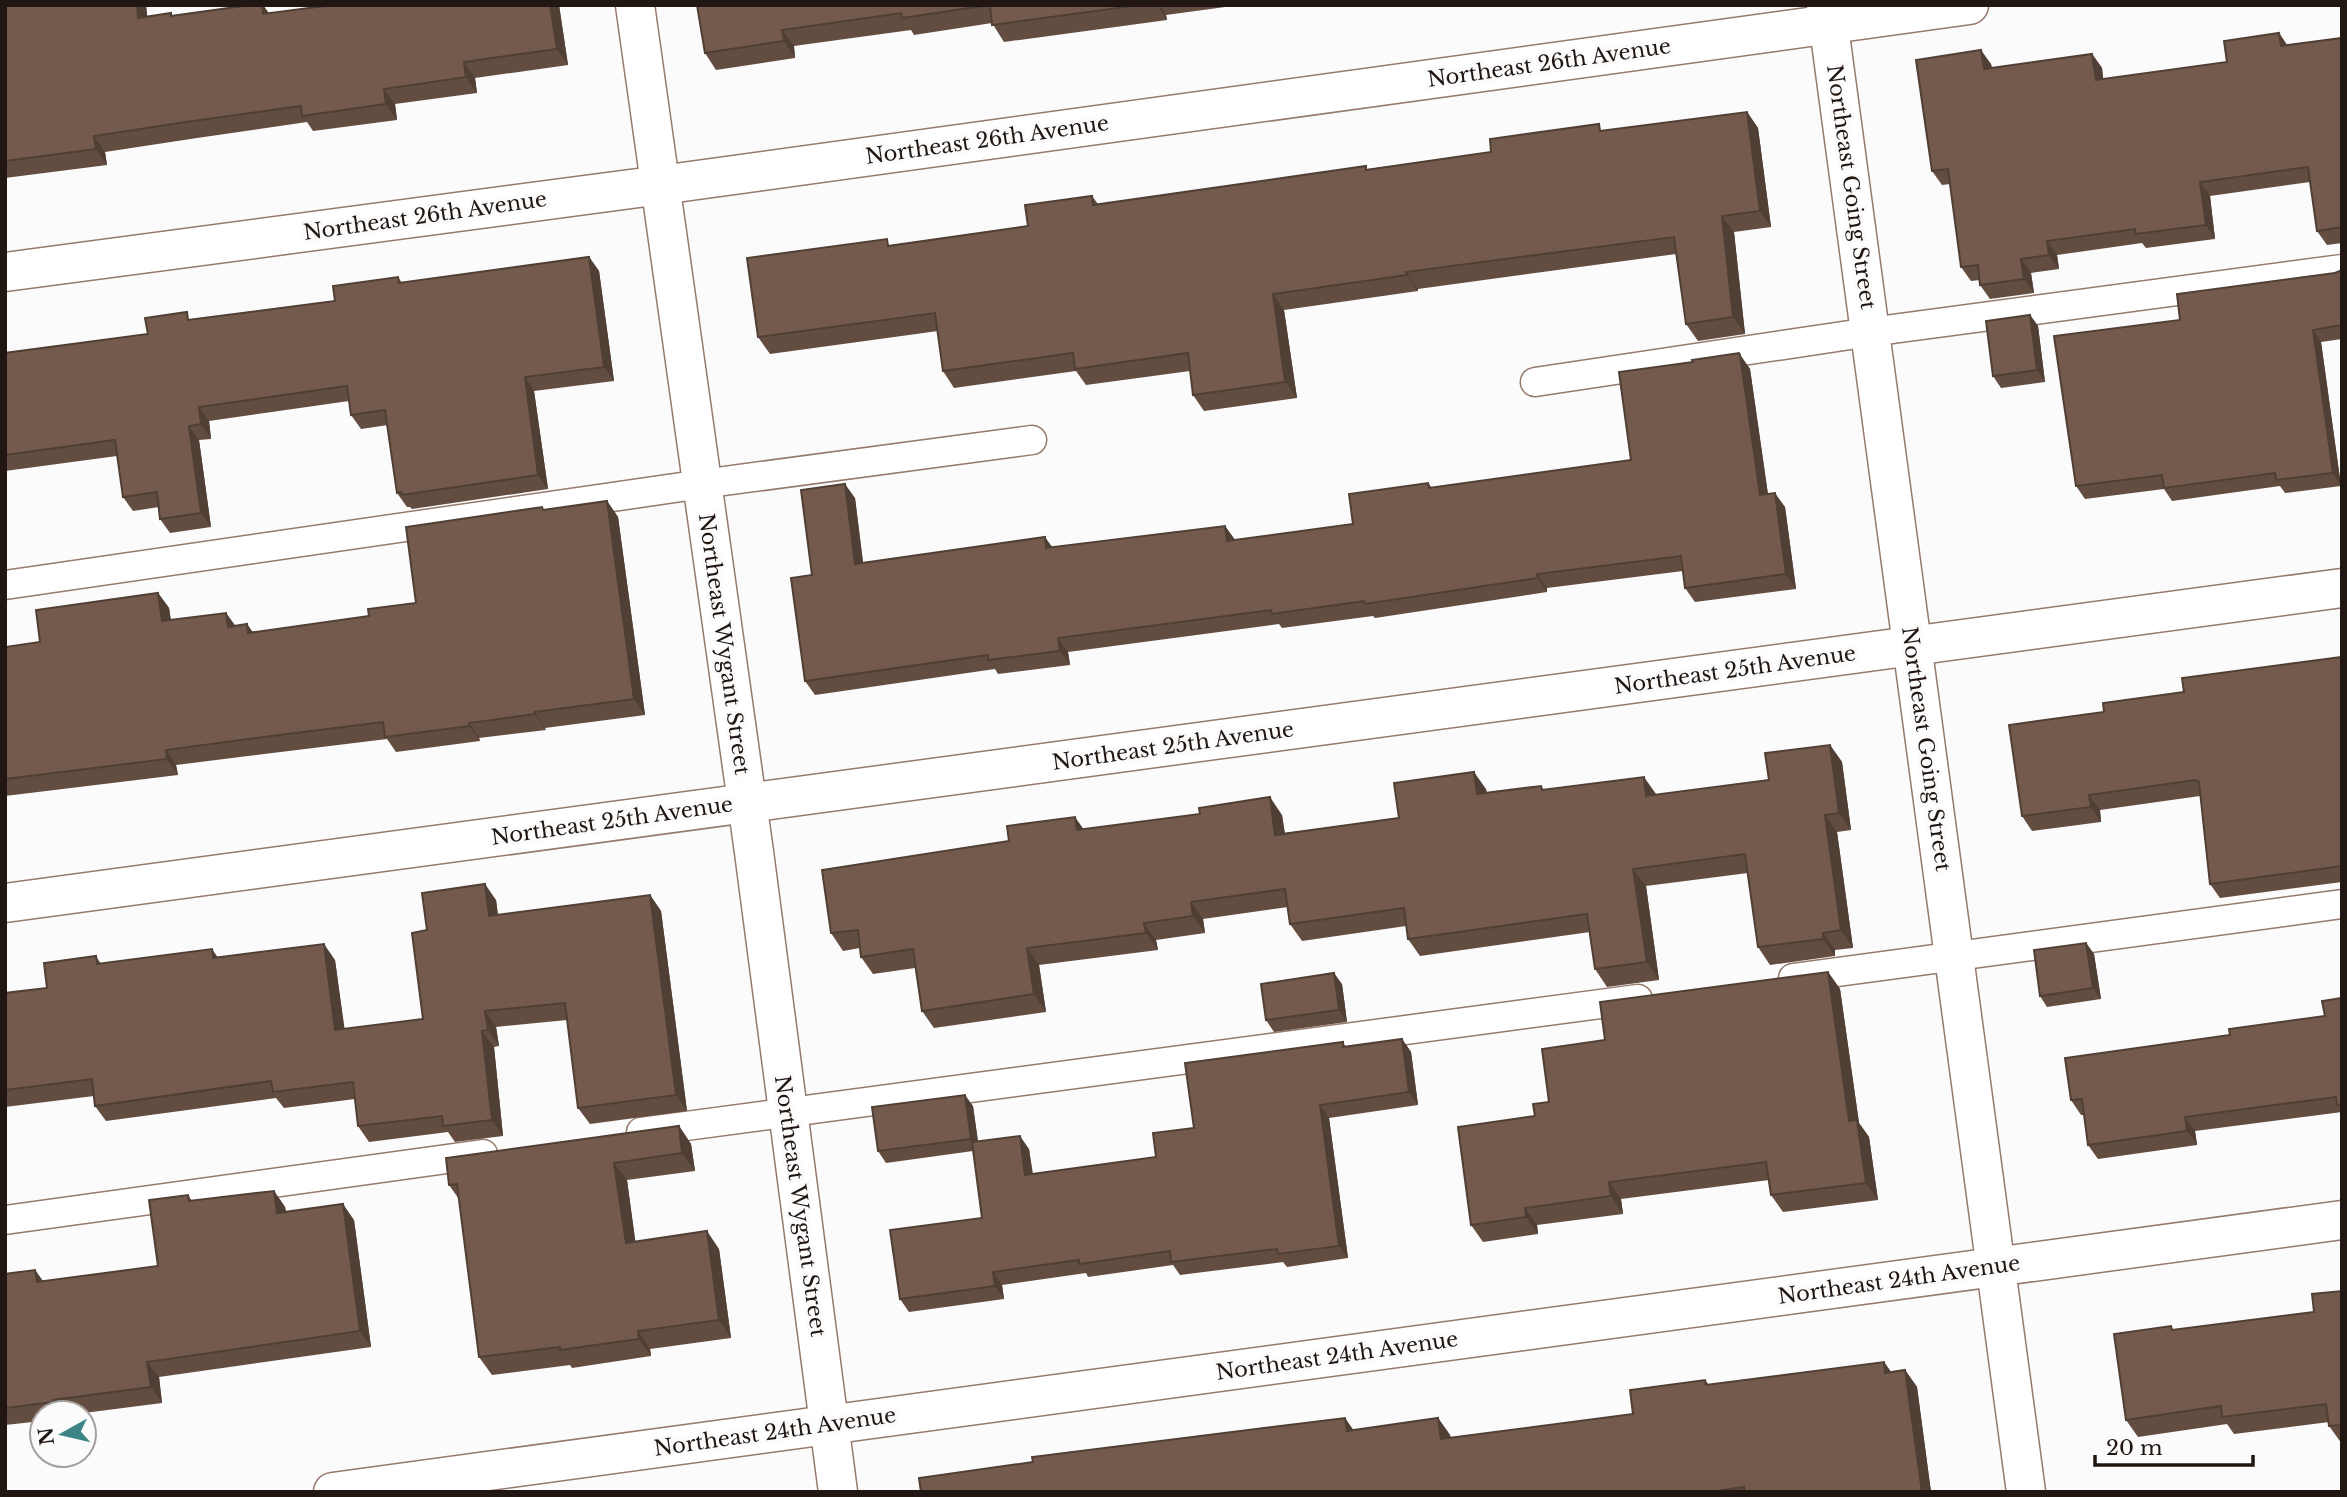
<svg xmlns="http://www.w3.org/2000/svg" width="2347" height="1497" font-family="'Libre Baskerville',serif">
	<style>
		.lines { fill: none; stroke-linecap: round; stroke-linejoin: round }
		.service-casing { stroke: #957a6d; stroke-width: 31 }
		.minor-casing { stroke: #957a6d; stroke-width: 41 }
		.service { stroke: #fff; stroke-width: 28 }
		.minor { stroke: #fff; stroke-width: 38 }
		.wall { fill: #634d41 }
		.shaded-wall { fill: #503f35 }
		.building { fill: #735a4c; stroke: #503f35; stroke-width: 2 }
		.labels { text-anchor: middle; stroke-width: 7; stroke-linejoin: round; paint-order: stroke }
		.street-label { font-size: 21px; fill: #211712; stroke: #fbfbfb }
	</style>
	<rect width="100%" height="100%" fill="#fbfbfb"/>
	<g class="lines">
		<defs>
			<g id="service">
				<path d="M1535,382L1870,332L2342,269"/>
				<path d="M5,585L702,484L1032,440"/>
				<path d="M1793,978L2342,904"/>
				<path d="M641,1132L1638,999"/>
				<path d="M5,1220L483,1154"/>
			</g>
			<g id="minor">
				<path d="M635,5L754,852L838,1492"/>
				<path d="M1826,5L2026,1492"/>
				<path d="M5,272L661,185L1969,5"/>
				<path d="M5,903L2342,588"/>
				<path d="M333,1492L2342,1220"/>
			</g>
		</defs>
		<use href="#service" class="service-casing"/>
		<use href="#minor" class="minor-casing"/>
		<use href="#service" class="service"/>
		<use href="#minor" class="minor"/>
	</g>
	<g class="wall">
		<path d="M5,5H146L147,16H173L250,5H263L269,14L559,5L568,65L475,78L477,93L395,104L397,120L313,131L307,122L197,138L105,152L107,165L5,178Z"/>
		<path d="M697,5H1240L1166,15L1167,20L1004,42L992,23L914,35L911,30L794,46L795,58L716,70L705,53Z"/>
		<path d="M2279,33L2287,45L2342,38V243L2327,245L2317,231L2310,182L2210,196L2215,239L2146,248L2142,243L2057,255L2059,269L2031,273L2034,293L1990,299L1980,285V280L1971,281L1961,267L1950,184L1942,185L1932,171L1991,64L1992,68L2092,54L2102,68L2103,79L2227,62Z"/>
		<path d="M1747,112L1758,128L1771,227L1734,232L1745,334L1698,341L1686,324L1676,254L1418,289V291L1284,310L1297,398L1204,411L1193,395L1190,371L1086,385L1076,371L954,388L943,371L938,331L770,354L758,337L891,245L1028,226L1092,196L1098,204L1368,169L1491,152L1604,131Z"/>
		<path d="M589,257L599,271L614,381L534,391L548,489L412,509L410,507H407L397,493L388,425L361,429L351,415L349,401L209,421L211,439L199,440L211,527L170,533L160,519L159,507L133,511L123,497L117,456L5,471V353L148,334L192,319L335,301L398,277L402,283Z"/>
		<path d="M2342,270V339L2321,342L2341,486L2285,493L2280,486L2172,501L2164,489L2085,499L2076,486L2180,320Z"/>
		<path d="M2030,315L2038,326L2045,382L2001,388L1993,376Z"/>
		<path d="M1739,353L1750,369L1768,494L1785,507L1796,589L1695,602L1685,588L1683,571L1547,588V592L1375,618L1373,616L1282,628L1279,624L1068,652L1070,665L998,674L995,669L815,695L805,681L812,575L855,498L863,563L1052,547L1225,526L1235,540L1353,524L1428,483L1432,488L1631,460L1693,362Z"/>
		<path d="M607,501L618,517L645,715L545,728L546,730L479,738L480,741L396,752L387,739L297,750L176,765L178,775L5,796V647L40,642L158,593L169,608L171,620L226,613L235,626L247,624L253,633L369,616L416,603L542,507L544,510Z"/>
		<path d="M2342,657V882L2220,898L2210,884L2200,796L2100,810L2101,822L2032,831L2022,816L2104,712L2184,692Z"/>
		<path d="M1830,745L1842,762L1851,830L1837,832L1853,948L1835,950V956L1770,965L1758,947L1748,873L1646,886L1659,980L1607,987L1595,969L1590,932L1420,956L1408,939L1406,926L1302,941L1290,924L1288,907L1203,919L1205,933L1156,940L1158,950L1039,965L1046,1012L934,1028L922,1011L915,968L873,974L861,957L860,948L843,951L831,933L1009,841L1084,829L1282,815L1285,833L1399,818L1486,789L1487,793L1541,786L1544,790L1656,794V795L1769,780Z"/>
		<path d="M650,895L661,911L687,1111L590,1124L578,1108L567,1020L496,1027L499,1046L494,1047L503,1136L455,1142L448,1132L369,1142L358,1126L355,1099L284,1108L276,1098L106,1121L95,1106L94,1096L5,1107V993L47,988L96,956L101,964L218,958L335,960L344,1029L423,1019L427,930L496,900L498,915Z"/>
		<path d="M2086,943L2094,954L2101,999L2047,1007L2040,996Z"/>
		<path d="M1828,972L1840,989L1859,1123L1869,1137L1878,1200L1783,1212L1771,1195L1769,1180L1621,1199L1623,1214L1537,1225L1538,1234L1483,1242L1471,1225L1535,1116L1605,1040Z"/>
		<path d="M1342,984L1347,1022L1274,1032L1266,1020Z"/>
		<path d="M2342,998V1112L2195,1131L2197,1145L2098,1159L2088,1145L2084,1115H2081L2071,1100L2230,1035L2325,1016Z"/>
		<path d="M1402,1039L1411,1052L1418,1105L1329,1118L1348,1258L1287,1267L1283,1262L1180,1275L1173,1265L1088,1277L1086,1273L1002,1285L1004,1299L909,1312L900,1299L982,1218L973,1151L886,1163L878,1151L973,1106L978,1141L1029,1149L1033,1174L1156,1157L1194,1128L1343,1042L1346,1047Z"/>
		<path d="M679,1126L691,1144L695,1171L627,1180L635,1241L719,1249L731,1338L650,1349L651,1356L572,1368L570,1365L492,1375L479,1357L459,1199L449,1185Z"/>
		<path d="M274,1191L285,1207L286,1211L354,1220L371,1347L159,1377L162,1403L84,1413H42V1421L5,1425V1274L35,1270L43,1281L158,1266L188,1195L192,1201Z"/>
		<path d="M2342,1291V1444L2329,1426V1422L2234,1434L2227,1424L2138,1437L2126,1420L2174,1330L2314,1312Z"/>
		<path d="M1884,1362L1891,1372L1905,1370L1917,1387L1931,1492H921L1438,1418L1450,1435L1451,1438L1633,1414L1705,1380L1709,1385Z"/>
	</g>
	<g class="shaded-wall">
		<path d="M137,5H146L149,33L138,18Z"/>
		<path d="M262,5H263L273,19L263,14Z"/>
		<path d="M550,5H559L568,65L557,49Z"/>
		<path d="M1157,5H1160L1166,15L1167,20Z"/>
		<path d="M782,30L794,46L795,58L784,41Z"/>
		<path d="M2279,33L2289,48L2281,46Z"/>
		<path d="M1981,50L1991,64L1994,83L1984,69Z"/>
		<path d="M2092,54L2102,68L2105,94L2096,80Z"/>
		<path d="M464,62L475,78L477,93L466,77Z"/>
		<path d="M384,89L395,104L397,120L386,104Z"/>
		<path d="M1747,112L1758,128L1771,227L1760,211Z"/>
		<path d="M94,136L105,152L107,165L96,149Z"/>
		<path d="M2200,182L2210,196L2215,239L2206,225Z"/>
		<path d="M1722,216L1734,232L1745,334L1733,317Z"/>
		<path d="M2047,241L2057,255L2059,269L2049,255Z"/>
		<path d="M589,257L599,271L614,381L604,367Z"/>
		<path d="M2021,259L2031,273L2034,293L2024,279Z"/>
		<path d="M1406,272L1418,289V291L1407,275Z"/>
		<path d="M1273,294L1284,310L1297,398L1285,382Z"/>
		<path d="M2030,315L2038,326L2045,382L2037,370Z"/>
		<path d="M2313,330L2321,342L2341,486L2333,473Z"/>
		<path d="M1740,355L1750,369L1770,509L1760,495Z"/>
		<path d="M525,377L534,391L548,489L538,475Z"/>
		<path d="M199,407L209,421L211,439L201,424Z"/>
		<path d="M189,426L199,440L211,527L201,513Z"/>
		<path d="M845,484L855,498L865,578L855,564Z"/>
		<path d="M1775,493L1785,507L1796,589L1786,574Z"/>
		<path d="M607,501L618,517L645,715L634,699Z"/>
		<path d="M1225,526L1235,540L1227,541Z"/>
		<path d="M1045,537L1055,551L1046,548Z"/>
		<path d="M1537,574L1547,588V592L1538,578Z"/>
		<path d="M158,593L169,608L173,636L162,621Z"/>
		<path d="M226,613L237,628L228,627Z"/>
		<path d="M247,624L258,640L248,633Z"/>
		<path d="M1058,638L1068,652L1070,665L1060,651Z"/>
		<path d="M535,712L545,728L546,730L535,714Z"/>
		<path d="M469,723L479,738L480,741L469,726Z"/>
		<path d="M1830,745L1842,762L1851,830L1839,813Z"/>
		<path d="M166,750L176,765L178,775L167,759Z"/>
		<path d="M1474,772L1486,789L1489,811L1477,794Z"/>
		<path d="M1644,777L1656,794L1658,814L1646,796Z"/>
		<path d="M2089,795L2100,810L2101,822L2091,807Z"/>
		<path d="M1270,797L1282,815L1287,852L1275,835Z"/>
		<path d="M1825,815L1837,832L1853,948L1841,930Z"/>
		<path d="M1075,817L1087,834L1077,830Z"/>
		<path d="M1633,869L1646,886L1659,980L1647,962Z"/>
		<path d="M485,884L496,900L500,932L489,916Z"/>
		<path d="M650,895L661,911L687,1111L676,1095Z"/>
		<path d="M1191,902L1203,919L1205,933L1193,916Z"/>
		<path d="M1144,923L1156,940L1158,950L1146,933Z"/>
		<path d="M1823,933L1835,950V956L1823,939Z"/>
		<path d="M2086,943L2094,954L2101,999L2093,988Z"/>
		<path d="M324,944L335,960L347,1046L335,1030Z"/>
		<path d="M1027,948L1039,965L1046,1012L1034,994Z"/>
		<path d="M212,949L223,965L213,958Z"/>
		<path d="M1828,972L1840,989L1859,1123L1869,1137L1878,1200L1866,1183L1849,1121Z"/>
		<path d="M1334,973L1342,984L1347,1022L1339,1010Z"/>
		<path d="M485,1011L496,1027L499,1046L488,1030Z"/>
		<path d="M482,1031L494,1047L503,1136L492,1120Z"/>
		<path d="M1402,1039L1411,1052L1418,1105L1409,1092Z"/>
		<path d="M965,1095L973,1106L979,1150L971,1139Z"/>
		<path d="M1320,1105L1329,1118L1348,1258L1339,1246Z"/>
		<path d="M2185,1117L2195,1131L2197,1145L2187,1131Z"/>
		<path d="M679,1126L691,1144L695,1171L682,1153Z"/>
		<path d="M1020,1136L1029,1149L1034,1188L1025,1175Z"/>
		<path d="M614,1163L627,1180L638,1260L626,1243Z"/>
		<path d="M1609,1182L1621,1199L1623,1214L1611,1196Z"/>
		<path d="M274,1191L285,1207L288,1228L277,1213Z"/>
		<path d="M343,1204L354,1220L371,1347L360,1331Z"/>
		<path d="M1525,1208L1537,1225L1538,1234L1526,1217Z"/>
		<path d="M707,1231L719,1249L731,1338L719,1320Z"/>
		<path d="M35,1270L46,1286L37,1282Z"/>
		<path d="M993,1272L1002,1285L1004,1299L995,1286Z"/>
		<path d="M638,1331L650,1349L651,1356L639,1339Z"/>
		<path d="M147,1362L159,1377L162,1403L151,1387Z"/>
		<path d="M1884,1362L1896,1379L1885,1373Z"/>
		<path d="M1905,1370L1917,1387L1931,1492H1922Z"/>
		<path d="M1345,1418L1357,1435L1347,1431Z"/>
		<path d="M1438,1418L1450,1435L1453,1456L1441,1439Z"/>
	</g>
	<g class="building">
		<path d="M5,5H137L138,18L171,13V16L250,5H262L263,14L332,5H550L557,49L464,62L466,77L384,89L386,104L302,116L301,106L186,122L94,136L96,149L5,161Z"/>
		<path d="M697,5H1140L992,25L990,5L902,18L901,13L782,30L784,41L705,53Z"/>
		<path d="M2279,33L2281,46L2342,38V227L2317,231L2308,167L2200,182L2206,225L2136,234L2135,229L2047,241L2049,255L2021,259L2024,279L1980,285L1978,265L1961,267L1948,169L1932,171L1916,60L1981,50L1984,69L2092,54L2096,80L2227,62L2224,41Z"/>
		<path d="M1747,112L1760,211L1722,216L1733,317L1686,324L1674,237L1406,272L1407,275L1273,294L1285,382L1193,395L1188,353L1075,369L1073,353L943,371L935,313L758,337L747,258L887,239L888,246L1028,226L1025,205L1092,196L1093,205L1366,166V170L1491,152L1490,139L1599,124L1600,131Z"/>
		<path d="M589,257L604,367L525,377L538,475L402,495L401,492L397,493L385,410L351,415L347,386L199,407L201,424L189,426L201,513L160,519L157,492L123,497L115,440L5,455V353L148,334L145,318L187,312L188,320L335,301L333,286L398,277L399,283Z"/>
		<path d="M2342,270V325L2313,330L2333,473L2276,480L2275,473L2164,488L2162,475L2076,486L2054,336L2180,320L2177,294L2335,273Z"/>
		<path d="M2030,315L2037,370L1993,376L1986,321Z"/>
		<path d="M1739,353L1740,355L1760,495L1775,493L1786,574L1685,588L1681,556L1537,574L1538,578L1365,604L1364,601L1272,614L1271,610L1058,638L1060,651L988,660V655L805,681L791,578L812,575L801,490L845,484L855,564L1045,537L1046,548L1225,526L1227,541L1353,524L1349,494L1428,483L1429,488L1631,460L1619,372L1693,362L1692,360Z"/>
		<path d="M607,501L634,699L535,712V714L469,723V726L385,737L383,722L287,734L166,750L167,759L5,779V647L40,642L36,610L158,593L162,621L226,613L228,627L247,624L248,633L369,616L368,609L416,603L406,527L542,507L543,510Z"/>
		<path d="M2342,657V866L2210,884L2199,782L2195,780L2089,795L2091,807L2022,816L2009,725L2104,712L2103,703L2184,692L2182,678Z"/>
		<path d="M1830,745L1839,813L1825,815L1841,930L1823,933V939L1758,947L1745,854L1633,869L1647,962L1595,969L1587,914L1408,939L1404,908L1290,924L1285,889L1191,902L1193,916L1144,923L1146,933L1027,948L1034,994L922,1011L913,949L861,957L858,930L831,933L822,870L1009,841L1007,826L1075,817L1077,830L1200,814L1199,808L1270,797L1275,835L1399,818L1394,783L1474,772L1477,794L1541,786L1542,790L1644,777L1646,796L1769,780L1765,753Z"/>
		<path d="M485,884L489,916L650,895L676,1095L578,1108L565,1003L485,1011L488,1030L482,1031L492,1120L443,1126L442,1116L358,1126L353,1082L273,1092L271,1081L95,1106L92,1079L5,1090V993L47,988L44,963L96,956L97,964L212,949L213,958L324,944L335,1030L423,1019L412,933L427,930L422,893Z"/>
		<path d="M2086,943L2093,988L2040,996L2034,950Z"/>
		<path d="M1828,972L1849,1121L1857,1120L1866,1183L1771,1195L1766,1162L1609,1182L1611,1196L1525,1208L1526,1217L1471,1225L1458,1127L1535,1116L1533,1104L1549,1102L1542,1049L1605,1040L1600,1002Z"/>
		<path d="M1334,973L1339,1010L1266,1020L1261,984Z"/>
		<path d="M2342,998V1105H2337L2336,1097L2185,1117L2187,1131L2088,1145L2082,1099L2071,1100L2065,1058L2230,1035L2229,1029L2325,1016L2322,1001Z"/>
		<path d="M1402,1039L1409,1092L1320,1105L1339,1246L1278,1254L1277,1249L1171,1262L1170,1251L1079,1264V1260L993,1272L995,1286L900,1299L890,1230L982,1218L972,1142L1020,1136L1025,1175L1156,1157L1153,1133L1194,1128L1185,1063L1343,1042V1047Z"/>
		<path d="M965,1095L971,1139L878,1151L872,1107Z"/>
		<path d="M679,1126L682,1153L614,1163L626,1243L707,1231L719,1320L638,1331L639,1339L560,1350V1347L479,1357L457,1184L449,1185L446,1158Z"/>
		<path d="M274,1191L277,1213L343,1204L360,1331L147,1362L151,1387L53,1400V1402L5,1408V1274L35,1270L37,1282L158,1266L149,1200L188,1195L189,1201Z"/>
		<path d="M2342,1291V1425L2329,1426L2326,1404L2222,1417L2221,1406L2126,1420L2114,1334L2171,1326L2172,1330L2314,1312L2312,1294Z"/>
		<path d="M1884,1362L1885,1373L1905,1370L1922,1492H1744V1487L1710,1492H921L919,1478L1033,1462L1032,1457L1345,1418L1347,1431L1438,1418L1441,1439L1633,1414L1630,1390L1705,1380L1706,1385Z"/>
	</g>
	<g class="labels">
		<g class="street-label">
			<text transform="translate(1549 63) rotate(-8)" y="7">Northeast 26th Avenue</text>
			<text transform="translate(987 140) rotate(-8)" y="7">Northeast 26th Avenue</text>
			<text transform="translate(1851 187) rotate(82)" y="7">Northeast Going Street</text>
			<text transform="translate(425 216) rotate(-8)" y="7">Northeast 26th Avenue</text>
			<text transform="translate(724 644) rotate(82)" y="7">Northeast Wygant Street</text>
			<text transform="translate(1735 670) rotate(-8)" y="7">Northeast 25th Avenue</text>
			<text transform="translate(1173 746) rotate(-8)" y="7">Northeast 25th Avenue</text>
			<text transform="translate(1926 749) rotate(82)" y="7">Northeast Going Street</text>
			<text transform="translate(612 821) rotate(-8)" y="7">Northeast 25th Avenue</text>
			<text transform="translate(800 1206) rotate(82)" y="7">Northeast Wygant Street</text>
			<text transform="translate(1899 1280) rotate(-8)" y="7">Northeast 24th Avenue</text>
			<text transform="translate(1337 1356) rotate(-8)" y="7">Northeast 24th Avenue</text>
			<text transform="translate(775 1432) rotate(-8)" y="7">Northeast 24th Avenue</text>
		</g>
	</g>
	<rect width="2347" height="1497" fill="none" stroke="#211712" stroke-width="14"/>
	<g transform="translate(63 1434) rotate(262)"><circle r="33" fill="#fbfbfb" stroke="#a4a09e" stroke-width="2"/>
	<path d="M0-5L12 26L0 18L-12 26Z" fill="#3b8485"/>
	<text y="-10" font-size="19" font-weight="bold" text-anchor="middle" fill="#211712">N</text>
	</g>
	<path d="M2095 1455v10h158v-10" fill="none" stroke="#211712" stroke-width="3.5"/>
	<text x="2106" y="1455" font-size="21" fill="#211712" stroke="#fbfbfb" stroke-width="5" paint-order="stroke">20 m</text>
</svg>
